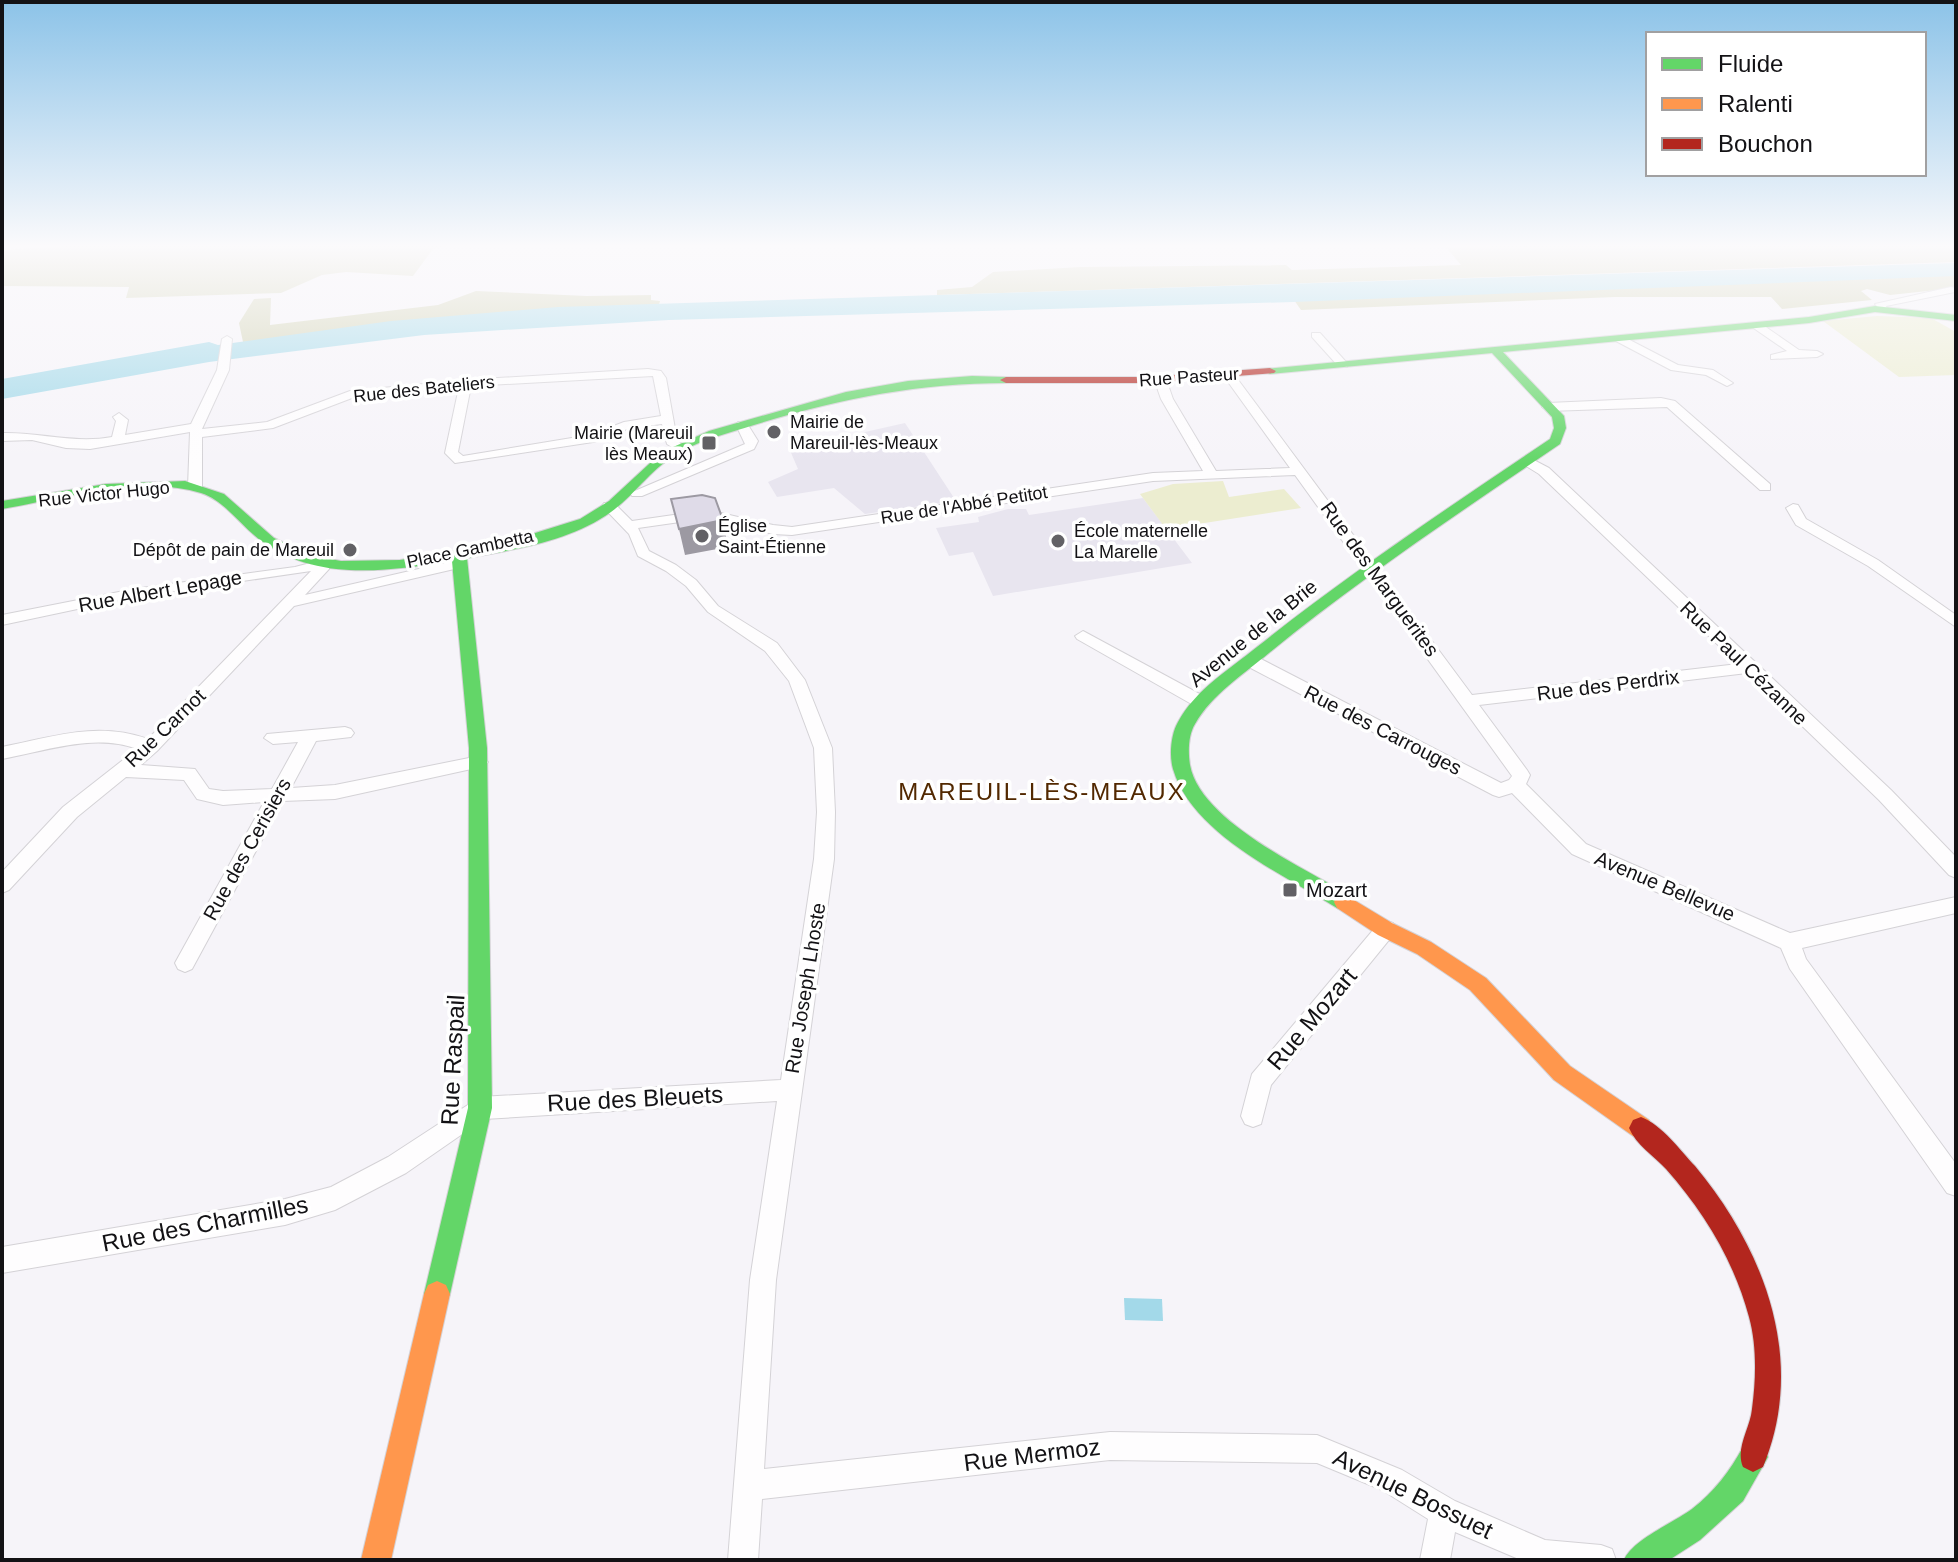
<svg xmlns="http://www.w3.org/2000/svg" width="1958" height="1562" font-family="Helvetica,sans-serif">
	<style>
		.built { fill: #e8e5ef }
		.green { fill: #ecedd0 }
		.forest { fill: #d0d1b1 }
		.water { fill: #a3d9e9 }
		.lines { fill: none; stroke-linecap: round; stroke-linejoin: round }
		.street-casing { stroke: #d4d2d6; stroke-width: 2 }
		.fast-casing { stroke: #d4d2d6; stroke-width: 2 }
		.slow-casing { stroke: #d4d2d6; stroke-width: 2 }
		.jam-casing { stroke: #d4d2d6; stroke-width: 2 }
		.street { fill: #fefdfe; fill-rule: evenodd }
		.fast { fill: #63d668; fill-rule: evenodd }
		.slow { fill: #ff974d; fill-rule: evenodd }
		.jam { fill: #b3261e; fill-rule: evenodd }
		.shaded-wall { fill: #9c99a2 }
		.building { fill: #dfdbe8; stroke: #9c99a2; stroke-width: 2 }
		.poi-dot { fill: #626165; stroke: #fff; stroke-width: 3 }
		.labels { text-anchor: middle; stroke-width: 7; stroke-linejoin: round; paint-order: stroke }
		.far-street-label { font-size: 18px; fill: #131215; stroke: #fff }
		.far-poi-label { font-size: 18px; fill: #131215; stroke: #fff; text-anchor: start }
		.street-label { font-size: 20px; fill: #131215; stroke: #fff }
		.poi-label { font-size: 20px; fill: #131215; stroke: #fff; text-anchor: start }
		.quarter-label { font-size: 24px; letter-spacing: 2px; fill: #522800; stroke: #fff }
		.near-street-label { font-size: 24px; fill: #131215; stroke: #fff }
	</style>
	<rect width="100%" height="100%" fill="#f6f4f9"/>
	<g class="built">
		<path d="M905,423L956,501L865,514L834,488L777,497L768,482L798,469L789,448L858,438L856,434Z"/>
		<path d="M1143,498L1192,563L993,596L973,552L949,556L936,528L979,522L978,517L1008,509H1026L1029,515Z"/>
	</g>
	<g class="green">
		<path d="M1877,316L1931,318L1956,332V375L1899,377L1823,321Z"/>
		<path d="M1223,481L1229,497L1284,489L1301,508L1166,529L1140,494L1173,484Z"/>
	</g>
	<g class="forest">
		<path d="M83,245H453L433,249L413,276L346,272L322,275L281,293L126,298L129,287L2,286V250Z"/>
		<path d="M1557,245L1956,246V262L937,295V290L972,287L993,272L1081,267L1286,265L1292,270L1461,265L1446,247Z"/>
		<path d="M1956,275V288L1890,295L1867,289L1861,291L1872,300L1782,309L1771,297H1615L1301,310L1294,300Z"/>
		<path d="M476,291L587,296L651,295V300L660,301L658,308L243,342L239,323L254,299L271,298L270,325L438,305Z"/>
	</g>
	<g class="water">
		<path d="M1956,263V276L1293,302L669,320L487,331L424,335L209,362L2,399V379L209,342L218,345L391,321L558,307Z"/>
		<path d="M1124,1298L1162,1299L1163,1321L1125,1320Z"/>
	</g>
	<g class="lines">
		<defs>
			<g id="street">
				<path d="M1951,287L1955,288V292L1886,306L1887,309L1882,312L1875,304Z"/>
				<path d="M1752,323H1760L1799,350L1817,351L1823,354L1817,357L1771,359V355L1787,351L1752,327Z"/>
				<path d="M1312,333H1320L1347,363V367H1339L1312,337Z"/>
				<path d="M227,336L232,339L229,370L202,429L267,422L350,391L466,380L648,369L661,371L666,378L677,440L684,447L678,451L667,444L662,424L630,428L593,442L455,463L445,453L459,387L352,398L273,428L202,437V487L195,491L188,487L190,432L90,449L66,448L32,440L2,441V433C40,432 74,444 112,437L116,421L113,417L119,413L128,420L125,435L191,424L217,370L222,339ZM653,376L661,416L624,422L590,435L463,456L458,452L471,386Z"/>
				<path d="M1614,336H1622L1678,365L1713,370L1733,383L1727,386L1706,375L1671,370L1614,340Z"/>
				<path d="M1229,372L1233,373L1472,695L1738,664L1539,474L1523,464V458L1528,457L1549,468L1891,790L1956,857V878L1949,875L1879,800L1747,673L1479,705L1527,770L1530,775L1526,784L1586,844L1790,933L1956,897V913L1802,948L1806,959L1956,1164V1196L1947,1193L1790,969L1781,948L1572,854L1512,793L1499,797L1493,795L1245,665L1243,661L1245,657H1257L1501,783L1509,780L1512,776L1295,475L1153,481L792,535L773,534L708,518L638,528L649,551L676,565L696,580L718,606L777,643L805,680L832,748L835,812L834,859L776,1280L764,1469L1110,1432L1317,1435L1402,1470L1455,1501L1545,1540L1601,1545L1612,1549L1616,1560H1521L1455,1532L1450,1560H1420L1428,1519L1382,1490L1317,1463L1110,1460L762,1499L758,1560H728L750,1280L777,1101L484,1119L406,1173L335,1210L285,1225L2,1273V1247L285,1199L331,1187L388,1157L480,1097L781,1080L814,859L817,812L814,748L789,681L765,651L708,612L686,586L666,571L638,556L629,534L602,506L604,503H614L632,521L708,510L773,525L792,527L1153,473L1203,471L1161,399L1154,379L1160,376L1166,379L1173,399L1216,471L1290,468L1223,375Z"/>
				<path d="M1661,398L1675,401L1770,484V490H1760L1667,407L1548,411L1542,407L1548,403Z"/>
				<path d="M738,422L748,425L758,441L754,449L642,496H632L630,493L745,444L736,425Z"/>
				<path d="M1793,504L1798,505L1806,519L1878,560L1956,615V627L1868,566L1796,525L1786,508Z"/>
				<path d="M458,560L465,564L463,567L294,606L157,751L141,765L195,769L209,789L223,791L272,789L298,742L273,744L264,738L267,734L345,727L351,729L354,733L351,737L316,741L291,788L335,785L479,756L488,762L485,766L335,799L283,801L192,969L185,972L178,969L175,963L264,802L223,805L197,799L184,780L126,777L77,817L9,890L2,893V872L63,807L137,749C94,733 46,751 2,759V747C54,737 96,721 148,739L311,571L134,597L2,625V615L134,589L295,567L318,561L329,563V569L305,595Z"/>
				<path d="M1083,631L1207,698L1209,702L1201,708L1195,706L1077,639L1075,636Z"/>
				<path d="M1386,921L1393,923L1396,929L1393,935L1271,1085L1261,1124L1253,1127L1245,1124L1241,1116L1252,1074L1379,923Z"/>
			</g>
			<g id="fast">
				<path d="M1875,306L1956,315V321L1875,312L1809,323L1503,352L1564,416L1566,428L1560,444C1462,511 1362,577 1269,653C1244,674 1212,694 1195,724C1188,735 1188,753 1190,765C1200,821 1306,869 1351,896L1354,902L1351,908L1344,910L1337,908C1283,874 1192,834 1173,769C1169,755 1171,734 1178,722C1195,690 1230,669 1257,647C1351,572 1451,506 1550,439L1554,428L1552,417L1492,353L1270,374L1264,371L1266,369L1809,317Z"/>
				<path d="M972,376L1006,377L1012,380L1006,383C918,383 838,399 754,425C729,433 703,439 680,452C652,467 636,494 611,512C571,541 514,550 467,558L487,748L492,1108L450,1294L446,1303L437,1307L428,1303L424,1294L468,1108L469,748L452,561C389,571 318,582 263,542C242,528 226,501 201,493C144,475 60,499 2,509V501L106,484L185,481L224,494L274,538L309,555L341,561L400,560L506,542L580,519L609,501L662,452L709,431L846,392L908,381Z"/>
				<path d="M1753,1442L1763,1447L1768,1457L1743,1501L1700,1540L1669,1560H1624C1632,1540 1673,1523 1692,1509C1714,1492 1730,1471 1743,1447Z"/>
			</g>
			<g id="slow">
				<path d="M1344,894L1392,923L1431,942L1486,978L1570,1066L1649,1120L1653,1128L1649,1136L1641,1139L1633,1136L1554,1080L1470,990L1417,954L1378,935L1337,908L1334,902L1337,896Z"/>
				<path d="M437,1281L446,1285L450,1294L391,1560H361L424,1294L428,1285Z"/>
			</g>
			<g id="jam">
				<path d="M1270,368L1276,371L1274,373L1146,383H1006L1000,380L1006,377H1146Z"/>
				<path d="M1641,1117C1662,1125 1680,1150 1695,1166C1765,1250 1807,1361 1763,1467L1753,1472L1743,1467C1735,1448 1750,1429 1752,1409C1756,1379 1757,1346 1749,1317C1734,1261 1704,1212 1666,1169C1654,1156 1636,1145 1629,1128L1633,1120Z"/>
			</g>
		</defs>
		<use href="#street" class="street-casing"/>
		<use href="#fast" class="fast-casing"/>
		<use href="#slow" class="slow-casing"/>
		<use href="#jam" class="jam-casing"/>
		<use href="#street" class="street"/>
		<use href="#fast" class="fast"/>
		<use href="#slow" class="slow"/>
		<use href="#jam" class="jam"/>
	</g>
	<path class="shaded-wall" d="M723,520L728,547L685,555L679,529Z"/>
	<path class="building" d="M702,495L715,498L723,520L679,529L671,499Z"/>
	<linearGradient id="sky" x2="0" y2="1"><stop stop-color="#8cc3e8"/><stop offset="0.53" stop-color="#fbfafc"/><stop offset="1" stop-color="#fbfafc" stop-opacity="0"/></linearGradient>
	<rect width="1958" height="464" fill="url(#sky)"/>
	<g class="poi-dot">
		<circle cx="774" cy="432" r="8"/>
		<rect x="701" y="435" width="16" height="16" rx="4"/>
		<circle cx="702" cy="536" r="8"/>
		<circle cx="1058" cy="541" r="8"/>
		<circle cx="350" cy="550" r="8"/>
		<rect x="1282" y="882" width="16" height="16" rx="4"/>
	</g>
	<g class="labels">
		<g class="far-street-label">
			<text transform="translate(1189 377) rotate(-4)" y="6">Rue Pasteur</text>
			<text transform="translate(424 389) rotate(-6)" y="6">Rue des Bateliers</text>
			<text transform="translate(104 494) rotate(-6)" y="6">Rue Victor Hugo</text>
			<text transform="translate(964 505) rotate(-9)" y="6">Rue de l'Abbé Petitot</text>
			<text transform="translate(470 549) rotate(-12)" y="6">Place Gambetta</text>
		</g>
		<g class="far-poi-label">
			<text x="790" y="428">Mairie de<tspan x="790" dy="21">Mareuil-lès-Meaux</tspan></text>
			<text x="693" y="439" text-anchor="end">Mairie (Mareuil<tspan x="693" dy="21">lès Meaux)</tspan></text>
			<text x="718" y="532">Église<tspan x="718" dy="21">Saint-Étienne</tspan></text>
			<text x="1074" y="537">École maternelle<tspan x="1074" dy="21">La Marelle</tspan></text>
			<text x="334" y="556" text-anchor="end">Dépôt de pain de Mareuil</text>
		</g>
		<g class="street-label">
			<text transform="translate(1380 579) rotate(54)" y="7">Rue des Marguerites</text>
			<text transform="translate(160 591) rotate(-10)" y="7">Rue Albert Lepage</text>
			<text transform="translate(1253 633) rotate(-39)" y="7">Avenue de la Brie</text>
			<text transform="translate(1744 663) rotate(44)" y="7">Rue Paul Cézanne</text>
			<text transform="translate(1608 685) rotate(-7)" y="7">Rue des Perdrix</text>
			<text transform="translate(165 728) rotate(-44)" y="7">Rue Carnot</text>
			<text transform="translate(1383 730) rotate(27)" y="7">Rue des Carrouges</text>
			<text transform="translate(247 849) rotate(-61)" y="7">Rue des Cerisiers</text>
			<text transform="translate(1665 886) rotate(23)" y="7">Avenue Bellevue</text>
			<text transform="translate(805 988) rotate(-81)" y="7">Rue Joseph Lhoste</text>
		</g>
		<g class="poi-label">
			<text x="1306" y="897">Mozart</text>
		</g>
		<g class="quarter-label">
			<text x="1042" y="800">MAREUIL-LÈS-MEAUX</text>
		</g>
		<g class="near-street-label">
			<text transform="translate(1312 1019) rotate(-50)" y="8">Rue Mozart</text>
			<text transform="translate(453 1060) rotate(-87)" y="8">Rue Raspail</text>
			<text transform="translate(635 1099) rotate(-3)" y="8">Rue des Bleuets</text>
			<text transform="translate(205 1224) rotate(-11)" y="8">Rue des Charmilles</text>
			<text transform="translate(1032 1455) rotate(-7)" y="8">Rue Mermoz</text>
			<text transform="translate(1413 1494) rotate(26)" y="8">Avenue Bossuet</text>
		</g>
	</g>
	<rect width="1958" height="1562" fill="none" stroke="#131215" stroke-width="8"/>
	<rect x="1646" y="32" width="280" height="144" fill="#ffffff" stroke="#a1a0a1" stroke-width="2"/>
	<rect x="1662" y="58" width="40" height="12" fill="#63d668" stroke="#a1a0a1" stroke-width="2"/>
	<text x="1718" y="72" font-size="24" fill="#131215">Fluide</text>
	<rect x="1662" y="98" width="40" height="12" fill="#ff974d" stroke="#a1a0a1" stroke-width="2"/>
	<text x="1718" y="112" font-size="24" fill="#131215">Ralenti</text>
	<rect x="1662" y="138" width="40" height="12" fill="#b3261e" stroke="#a1a0a1" stroke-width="2"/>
	<text x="1718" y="152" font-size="24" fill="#131215">Bouchon</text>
</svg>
